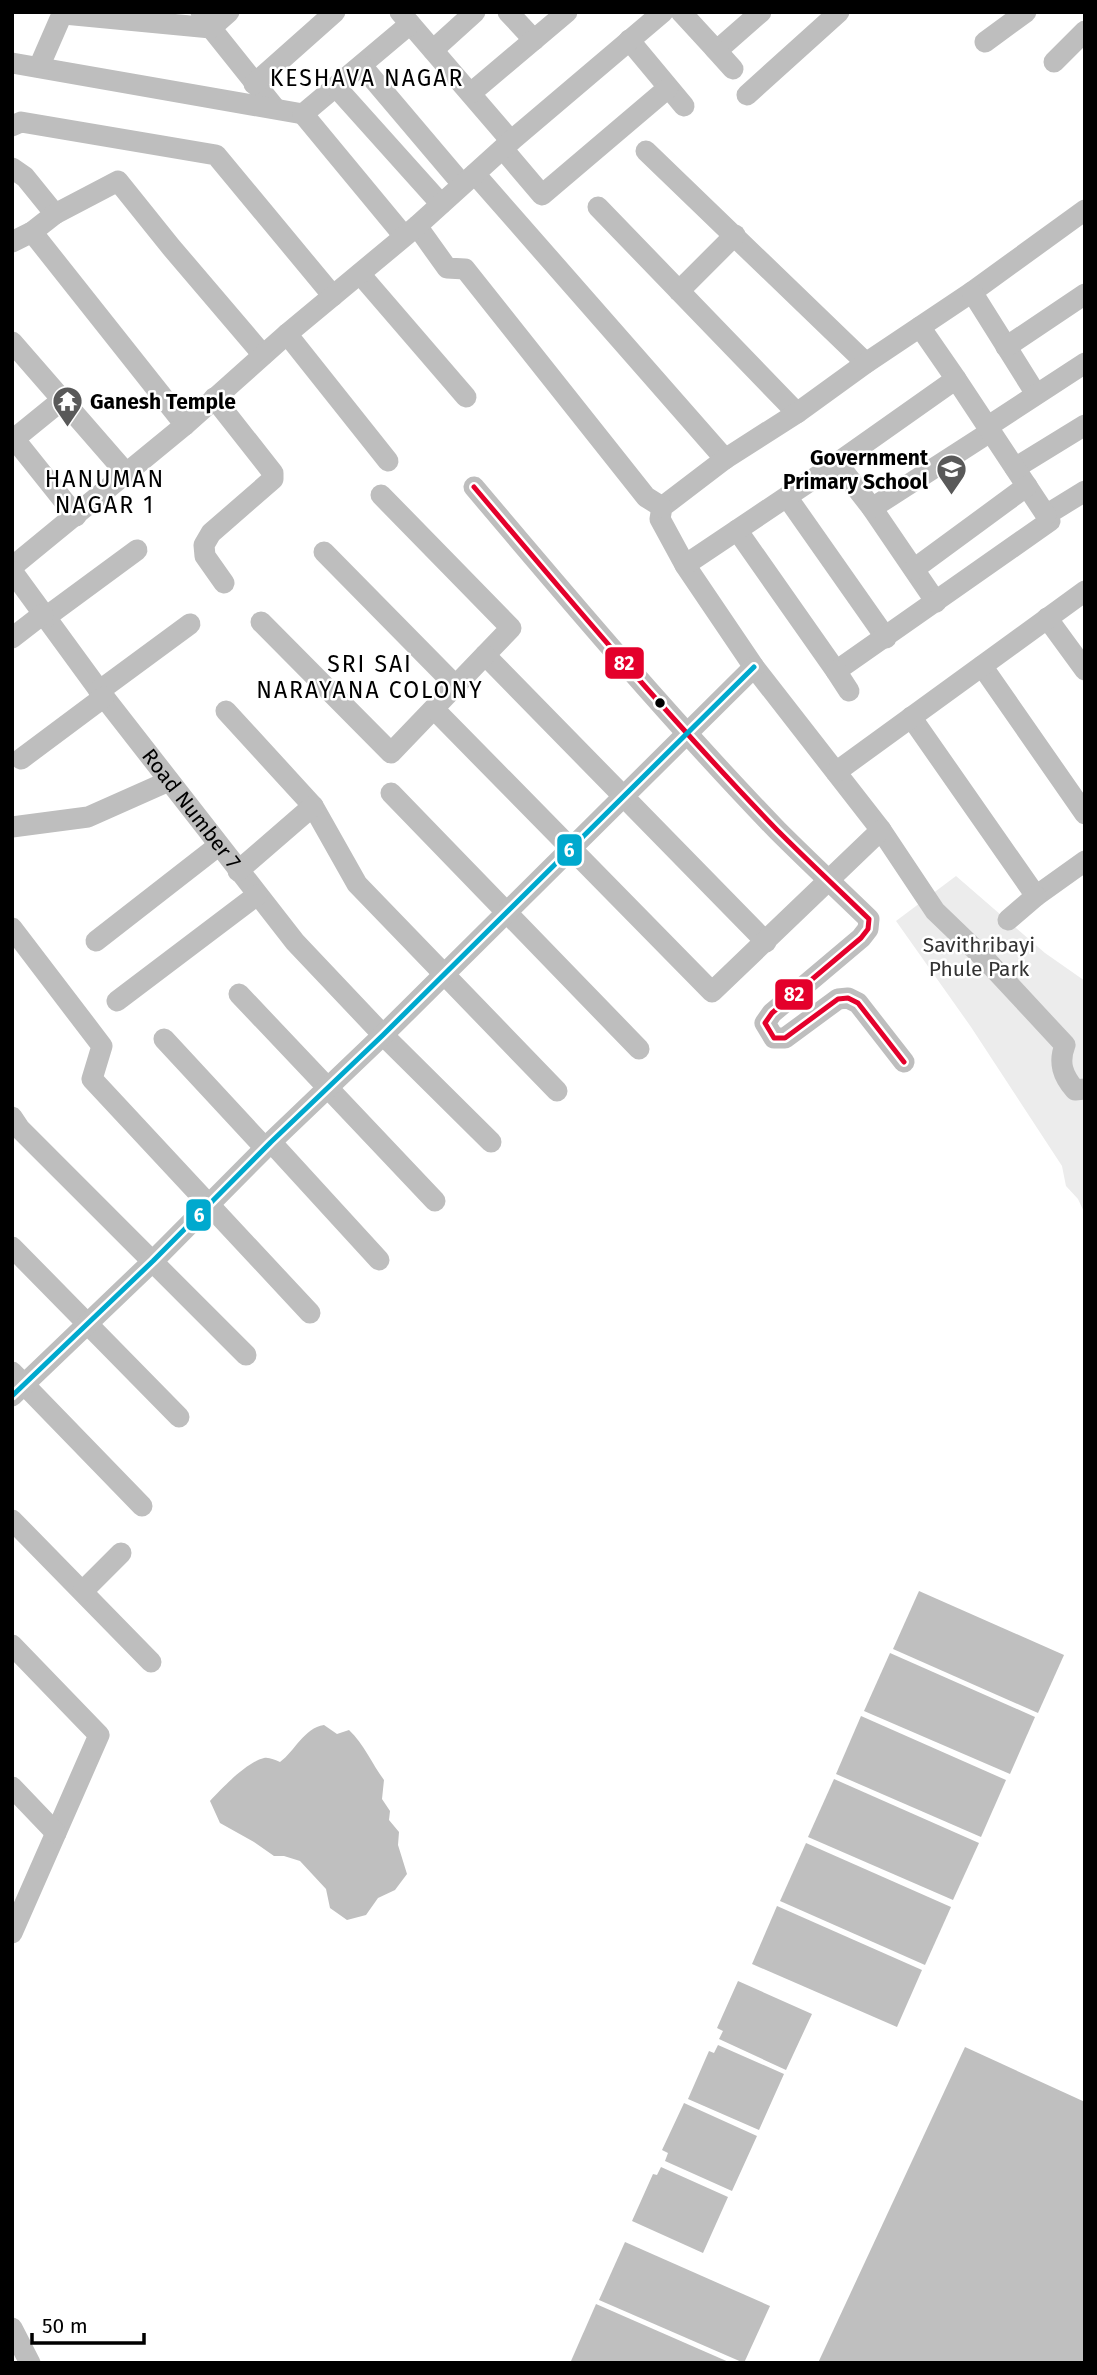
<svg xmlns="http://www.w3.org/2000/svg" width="1097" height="2375" font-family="'Fira Sans',sans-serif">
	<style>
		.green { fill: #ececec }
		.water { fill: #bfbfbf }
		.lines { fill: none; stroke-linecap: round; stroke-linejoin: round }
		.minor { stroke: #bebebe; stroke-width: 21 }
		.bus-1-casing { stroke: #fff; stroke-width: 10 }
		.bus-2-casing { stroke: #fff; stroke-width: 10 }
		.bus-1 { stroke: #e4002b; stroke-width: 5 }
		.bus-2 { stroke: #00a9ce; stroke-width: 5 }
		.bus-dot { fill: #000; stroke: #fff; stroke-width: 2.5 }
		.labels { text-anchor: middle; stroke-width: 5; stroke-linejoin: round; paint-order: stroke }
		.poi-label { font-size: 21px; font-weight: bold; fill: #000; stroke: #fff; text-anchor: start }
		.street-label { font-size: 21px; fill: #000; stroke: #fff }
		.park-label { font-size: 21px; fill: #333; stroke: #fff }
		.neighbourhood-label { font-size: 23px; letter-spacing: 2px; fill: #000; stroke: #fff }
		.line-badge { stroke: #fff; stroke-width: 2.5 }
		.badge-label { font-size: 19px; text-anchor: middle; font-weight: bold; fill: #fff }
	</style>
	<rect width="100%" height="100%" fill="#fff"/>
	<path class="green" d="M956,876L1045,953L1085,981V1214L1078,1199L1066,1186L1062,1166L971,1027L896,921Z"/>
	<g class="water">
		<path d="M919,1591L1064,1655L1038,1713L893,1649Z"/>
		<path d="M890,1653L1035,1717L1010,1774L864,1711Z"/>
		<path d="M861,1716L1006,1780L981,1837L836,1774Z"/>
		<path d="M324,1725L337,1734L349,1730C364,1744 372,1764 384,1780L382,1799L390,1811L389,1820L399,1832L398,1845L407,1874L395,1890L378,1898L366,1915L347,1920L330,1908L326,1889L300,1861L284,1856H274L254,1842L220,1823L210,1801C222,1788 247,1762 264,1758C269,1757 275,1760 280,1762C295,1751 304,1728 324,1725Z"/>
		<path d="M834,1779L979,1843L953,1900L808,1837Z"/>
		<path d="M806,1843L951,1907L925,1965L780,1901Z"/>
		<path d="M777,1906L922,1970L897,2027L752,1964Z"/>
		<path d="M738,1981L812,2014L786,2070L719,2039L723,2031L717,2028Z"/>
		<path d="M718,2045L784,2074L759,2130L688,2099L709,2051L714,2053Z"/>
		<path d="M965,2047L1085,2102V2363H818Z"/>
		<path d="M684,2103L757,2136L732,2191L665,2161L668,2153L662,2150Z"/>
		<path d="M661,2167L728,2197L703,2253L632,2221L653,2174L657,2175Z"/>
		<path d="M625,2242L770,2306L744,2363L599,2300Z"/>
		<path d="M596,2304L731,2363H574L571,2361Z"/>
	</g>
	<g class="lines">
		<g class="minor">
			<path d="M201,12L211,28L275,108"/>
			<path d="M400,12L511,141"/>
			<path d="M508,12L534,40"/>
			<path d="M681,12L715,49L721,47L761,12"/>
			<path d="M64,14L211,28L229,12"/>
			<path d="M629,40L684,106"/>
			<path d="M985,42L1026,12"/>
			<path d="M715,49L733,69"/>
			<path d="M433,50L475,12"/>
			<path d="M1054,62L1085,31"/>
			<path d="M12,63L303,114L410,24"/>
			<path d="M362,66L462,184"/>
			<path d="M39,67L63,12"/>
			<path d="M254,84L335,12"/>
			<path d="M336,87L441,204"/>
			<path d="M471,93L567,12"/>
			<path d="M747,95L839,12"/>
			<path d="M303,114L404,236"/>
			<path d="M12,126L21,122L216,155L333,296"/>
			<path d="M503,149L542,195L668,88"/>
			<path d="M646,151L866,363"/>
			<path d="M12,168L25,177L55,214"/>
			<path d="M475,174L725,459"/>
			<path d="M598,207L797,413"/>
			<path d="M1085,210L972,292L866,363L797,413L725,459L662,507L660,519L685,565L754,667L881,830L935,911L987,961L1065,1045C1058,1063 1063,1076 1075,1090L1085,1089"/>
			<path d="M417,226L447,268L465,269L646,497L662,507"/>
			<path d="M32,232L185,425"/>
			<path d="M12,242L32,232L55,214L118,181L171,247L263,355"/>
			<path d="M360,274L466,397"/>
			<path d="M679,291L735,235"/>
			<path d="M972,292L1036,394"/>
			<path d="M920,327L956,379"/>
			<path d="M287,334L388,461"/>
			<path d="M12,342L126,473"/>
			<path d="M1006,347L1085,294"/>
			<path d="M214,398L273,473V479L211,533L204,545L205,556L224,583"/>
			<path d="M987,427L1085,363"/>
			<path d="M12,436L76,516"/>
			<path d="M14,439L62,400"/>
			<path d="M837,463L872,508L936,602"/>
			<path d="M1015,468L1085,425"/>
			<path d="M474,487C572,603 671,720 777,830C807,860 838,889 869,919L868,929L861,938L772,1013L765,1023L774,1038H785L838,999L848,998L858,1003L904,1062"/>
			<path d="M381,495L511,628L485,655L766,942"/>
			<path d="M787,497L886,638"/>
			<path d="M872,508L990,432"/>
			<path d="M737,530L836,671L1050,521L1046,515L1085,491"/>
			<path d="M324,552L455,685"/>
			<path d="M685,565L837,463L956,379L1046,515"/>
			<path d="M12,567L185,425L287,334L417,226L511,141L663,12"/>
			<path d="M914,569L1027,486"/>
			<path id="s1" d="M12,571L104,697L295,942L383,1035L491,1142"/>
			<path d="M46,617L137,550"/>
			<path d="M1047,618L1085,670"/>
			<path d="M261,622L391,753L485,655"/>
			<path d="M12,638L43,614"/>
			<path d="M982,666L1085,814"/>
			<path d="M836,671L849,691"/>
			<path d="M99,691L190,624"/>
			<path d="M434,709L712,992L881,830"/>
			<path d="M226,711L313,806L357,884L557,1091"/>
			<path d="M911,717L1036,896L1085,861"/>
			<path d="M21,759L104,697"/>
			<path d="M836,772L1085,591"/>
			<path d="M391,793L639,1049"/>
			<path d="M12,827L88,817L169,781"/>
			<path d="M238,871L313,806"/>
			<path d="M1008,920L1036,896"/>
			<path d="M12,928L102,1046L92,1079L310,1313"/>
			<path d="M96,941L218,846"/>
			<path d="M239,994L435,1201"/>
			<path d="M117,1001L257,895"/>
			<path d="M164,1039L265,1148"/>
			<path d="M12,1117L20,1129L246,1355"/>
			<path d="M271,1142L379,1260"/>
			<path d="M12,1247L179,1417"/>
			<path d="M12,1372L142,1506"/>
			<path d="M12,1396L153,1261L271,1142L383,1035L754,667"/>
			<path d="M12,1520L151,1662"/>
			<path d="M83,1591L121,1553"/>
			<path d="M12,1645L99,1735L12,1933"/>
			<path d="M12,1787L56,1833"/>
			<path d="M12,2328L30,2363"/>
		</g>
		<defs>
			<path id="bus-1" d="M474,487C572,603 671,720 777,830C807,860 838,889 869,919L868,929L861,938L772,1013L765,1023L774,1038H785L838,999L848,998L858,1003L904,1062"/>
			<path id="bus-2" d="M12,1396L153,1261L271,1142L383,1035L754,667"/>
		</defs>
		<use href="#bus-1" class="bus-1-casing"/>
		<use href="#bus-2" class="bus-2-casing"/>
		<use href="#bus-1" class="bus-1"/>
		<use href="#bus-2" class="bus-2"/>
	</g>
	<defs>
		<symbol id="temple-pin" viewBox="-11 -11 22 30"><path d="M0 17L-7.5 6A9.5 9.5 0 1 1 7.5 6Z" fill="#595959" stroke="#fff"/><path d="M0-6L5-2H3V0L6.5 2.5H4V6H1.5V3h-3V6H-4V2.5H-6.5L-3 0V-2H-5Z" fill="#fff"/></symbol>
		<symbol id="school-pin" viewBox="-11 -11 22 30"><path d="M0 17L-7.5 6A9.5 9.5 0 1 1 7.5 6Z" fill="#595959" stroke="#fff"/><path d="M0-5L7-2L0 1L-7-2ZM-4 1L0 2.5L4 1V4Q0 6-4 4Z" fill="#fff"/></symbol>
	</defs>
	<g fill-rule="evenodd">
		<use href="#temple-pin" x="50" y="384" width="35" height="47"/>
		<use href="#school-pin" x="934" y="452" width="35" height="47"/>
	</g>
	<circle class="bus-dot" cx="660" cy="703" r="6"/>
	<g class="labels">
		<g class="poi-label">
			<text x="90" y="409">Ganesh Temple</text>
			<text x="928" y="465" text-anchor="end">Government<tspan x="928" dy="24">Primary School</tspan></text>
		</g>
		<g class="street-label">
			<text dy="7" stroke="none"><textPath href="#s1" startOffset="298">Road Number 7</textPath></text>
		</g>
		<g class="park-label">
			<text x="979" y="952">Savithribayi<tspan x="979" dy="24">Phule Park</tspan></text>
		</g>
		<g class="neighbourhood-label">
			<text x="367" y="86">KESHAVA NAGAR</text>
			<text x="105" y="487">HANUMAN<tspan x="105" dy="26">NAGAR 1</tspan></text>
			<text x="370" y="672">SRI SAI<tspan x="370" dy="26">NARAYANA COLONY</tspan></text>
		</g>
	</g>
	<g class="line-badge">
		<rect x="604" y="646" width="41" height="34" rx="7" fill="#e4002b"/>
		<rect x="556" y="833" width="27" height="34" rx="7" fill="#00a9ce"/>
		<rect x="774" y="978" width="40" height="33" rx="7" fill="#e4002b"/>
		<rect x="185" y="1198" width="27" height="34" rx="7" fill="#00a9ce"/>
	</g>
	<g class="badge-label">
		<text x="624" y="670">82</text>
		<text x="569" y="857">6</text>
		<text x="794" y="1001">82</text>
		<text x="199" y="1222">6</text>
	</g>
	<rect width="1097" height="2375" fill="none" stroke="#000000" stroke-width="28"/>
	<path d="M32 2333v10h112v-10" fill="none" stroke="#000000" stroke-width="3.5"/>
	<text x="42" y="2333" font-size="21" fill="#000000" stroke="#ffffff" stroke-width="5" paint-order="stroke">50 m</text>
</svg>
